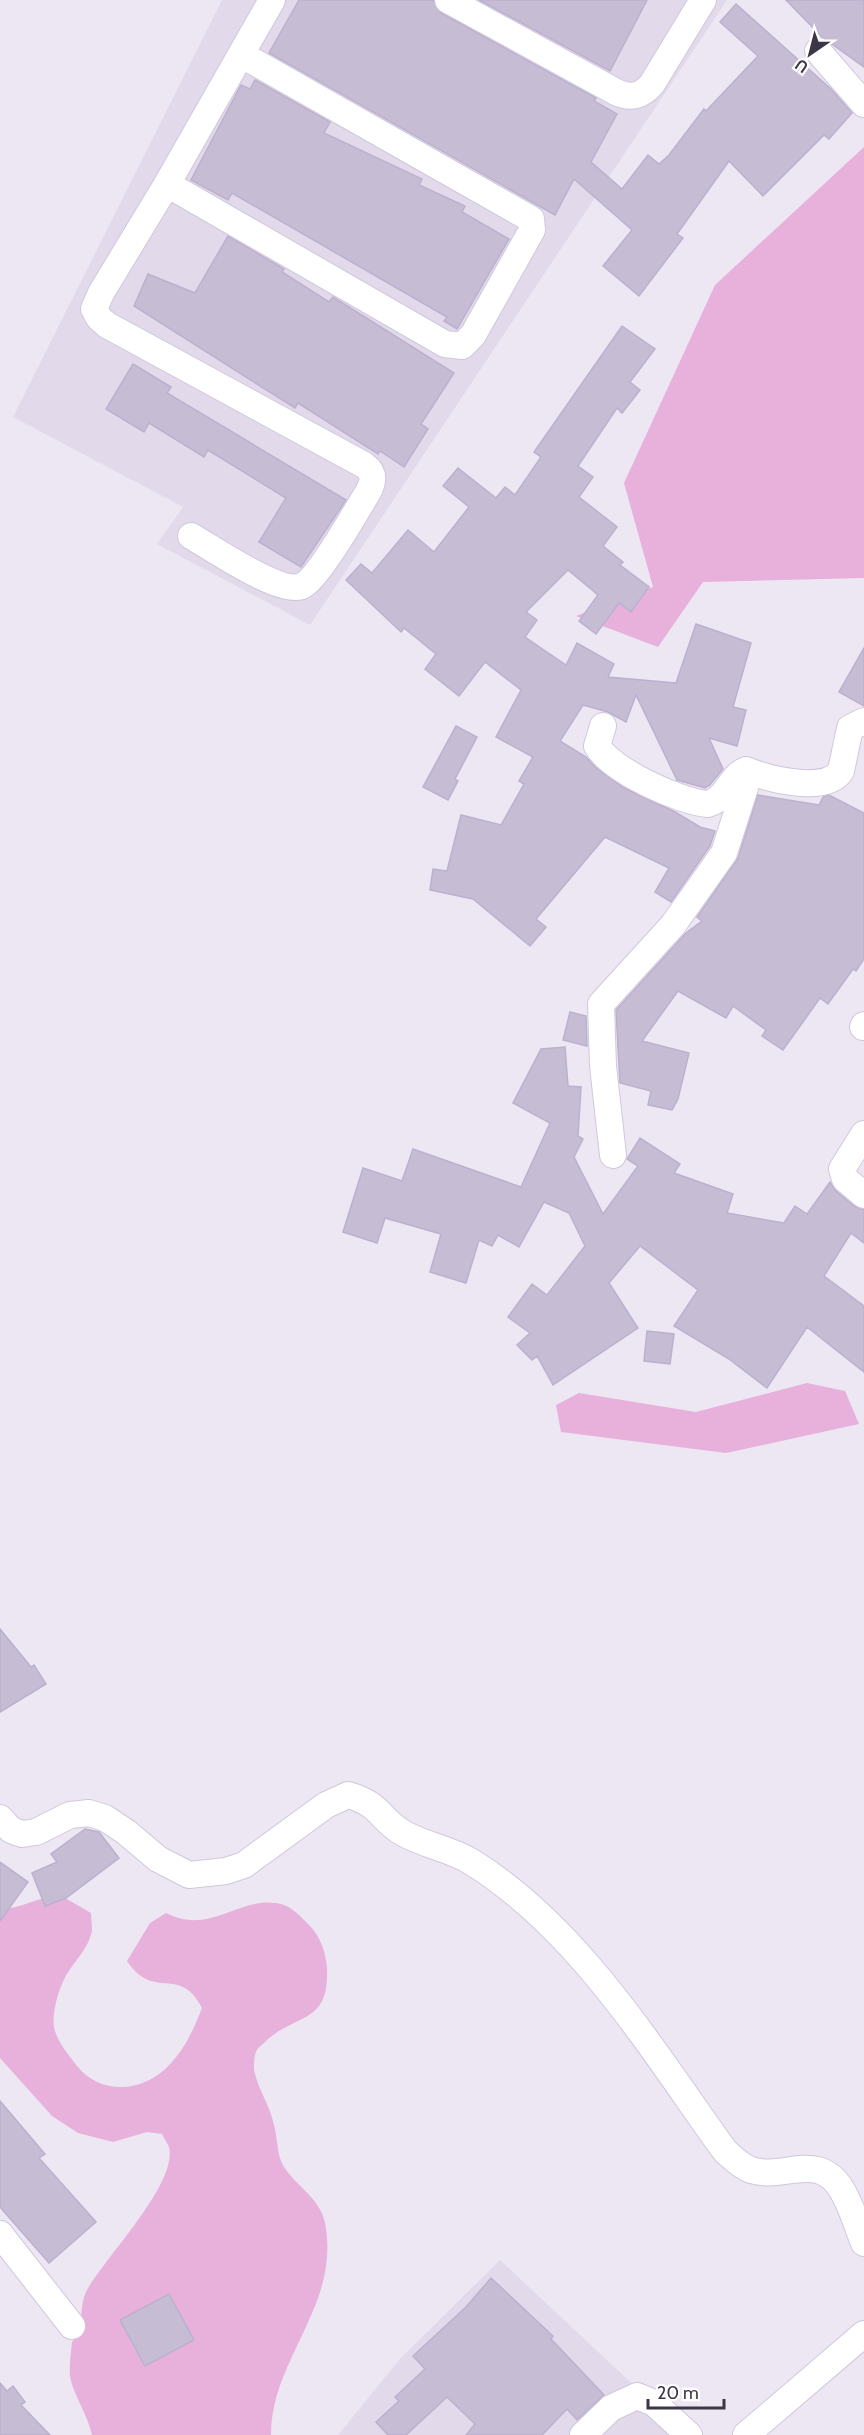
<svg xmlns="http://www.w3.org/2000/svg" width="864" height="2435" font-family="Cabin,sans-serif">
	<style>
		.residential { fill: #e2d9eb }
		.green { fill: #e7b1db }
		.building { fill: #c6bdd5; stroke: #bcb0cf; stroke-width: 1.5 }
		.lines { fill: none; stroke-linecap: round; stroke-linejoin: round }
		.street-casing { stroke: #d0c7dd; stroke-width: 28 }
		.street { stroke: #fff; stroke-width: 26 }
	</style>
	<rect width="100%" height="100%" fill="#ede7f3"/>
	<g class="residential">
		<path d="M222,0H727L310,625L157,544L183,507L13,417Z"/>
		<path d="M500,2260L687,2435H338L399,2360Z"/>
	</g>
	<g class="green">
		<path d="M864,147V578L703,582L658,647L576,616L653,587L624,483L715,285Z"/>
		<path d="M807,1383L845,1391L859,1424L726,1453L561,1432L556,1405L579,1393L696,1412Z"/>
		<path d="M60,1895L91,1913C91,1918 92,1925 92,1931C89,1947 75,1961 67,1974C59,1987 50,2016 55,2031C59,2044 69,2055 77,2066C102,2097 146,2092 171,2063C186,2047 194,2028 202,2008C180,1964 154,2002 127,1961L150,1923L166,1913C212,1937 241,1892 284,1905C292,1907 303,1919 309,1925C320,1935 327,1955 327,1970C329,2025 295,2013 265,2042C262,2045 257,2048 256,2052C254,2056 254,2065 254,2070C258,2089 270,2106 274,2125C277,2136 277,2150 281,2161C291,2184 320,2196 325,2223C341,2306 271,2358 271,2435H92C88,2415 72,2392 70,2376C69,2365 71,2353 72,2342C85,2329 78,2306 87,2290C106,2256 178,2183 169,2147C167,2143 164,2138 162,2134L147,2132L113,2142L78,2133L52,2116L0,2058V1910C21,1908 39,1897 60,1895Z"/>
	</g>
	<g class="building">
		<path d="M299,0H433L441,13L596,98L594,101L617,114L591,162L622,189L648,155L659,164L669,155L704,109L706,111L758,56L720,22L736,4L831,89L852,113L829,139L824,135L763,196L729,161L677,234L683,238L639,296L603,266L632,230L574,179L555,215L269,53Z"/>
		<path d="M479,0H647L610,71Z"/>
		<path d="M786,0H864V67L822,37Z"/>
		<path d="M255,80L330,122L324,133L422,179L419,185L465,206L462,212L509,239L457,329L444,321L447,317L232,193L228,200L191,180L241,85L250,89Z"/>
		<path d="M228,236L284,269L282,272L329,302L333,297L454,373L421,424L428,429L404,467L380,451L378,454L298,403L295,408L134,306L148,274L195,293Z"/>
		<path d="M622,326L655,349L630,382L640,390L622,413L617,408L578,466L593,477L579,497L617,527L603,546L623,562L620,565L649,587L631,612L619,603L596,634L579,621L598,595L568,570L526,612L537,620L525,637L566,665L577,643L614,664L608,677L676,683L696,624L751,643L733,707L746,710L737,746L709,738L723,769L710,785L705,788L677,780L636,695L626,722L608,712L583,705L560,741L586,757L595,767L624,788L675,812L700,827L715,831L710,846L671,902L655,892L669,868L605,837L536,919L546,927L530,946L473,899L430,890L433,869L447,871L461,815L501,825L524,784L519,781L533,757L496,737L521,690L485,662L459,696L425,669L436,654L404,628L401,632L346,580L361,564L372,573L408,530L434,552L469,507L443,486L458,468L496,498L505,487L515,495L541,457L534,452Z"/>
		<path d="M133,364L171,387L167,393L346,500L301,567L259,542L286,498L208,450L204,457L149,423L144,432L106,409Z"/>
		<path d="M864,648V706L839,692Z"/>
		<path d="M456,726L477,737L455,779L458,781L448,800L423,787Z"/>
		<path d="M758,795L819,805L823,797L829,795L864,813V959L856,971L853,969L828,1004L820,998L783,1050L762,1036L766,1030L733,1006L726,1018L678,991L642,1041L689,1053L678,1099L672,1110L648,1105L651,1091L620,1083L616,1010L686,933L702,921L697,917L738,858Z"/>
		<path d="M570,1012L586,1016L587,1046L563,1040Z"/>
		<path d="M565,1047L568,1086L581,1087L578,1136L583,1139L574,1157L603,1214L638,1166L627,1159L640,1138L680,1164L674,1173L733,1194L727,1213L784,1223L795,1206L807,1214L830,1182L835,1190L854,1206L864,1210V1243L851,1233L824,1276L864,1306V1372L807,1327L767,1388L729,1359L674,1326L698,1290L640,1246L609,1283L638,1328L553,1385L537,1356L532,1360L517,1345L530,1333L508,1317L532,1284L547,1295L585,1246L569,1213L544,1202L519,1247L498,1235L492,1246L479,1240L466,1283L430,1272L441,1234L385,1218L377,1243L343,1232L363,1168L402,1181L413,1149L521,1187L550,1123L513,1103L541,1049Z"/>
		<path d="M647,1331L674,1334L670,1364L644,1361Z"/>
		<path d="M0,1629L31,1667L34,1665L46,1684L0,1712Z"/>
		<path d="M85,1829L99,1832L119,1858L66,1898L45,1906L32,1873L57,1862L51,1854Z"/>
		<path d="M0,1862L28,1882L0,1921Z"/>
		<path d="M0,2101L45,2154L39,2158L96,2222L49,2263L0,2207Z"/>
		<path d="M491,2278L553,2336L551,2339L604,2395L577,2420L567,2409L542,2435H466L475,2424L447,2397L406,2435H388L376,2422L399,2401L395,2397L425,2369L413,2356L466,2307Z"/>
		<path d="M169,2294L194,2340L145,2366L120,2320Z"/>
		<path d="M0,2383L7,2391L13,2386L25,2402L21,2405L50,2435H0Z"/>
	</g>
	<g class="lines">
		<defs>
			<g id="street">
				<path d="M448,0L616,92C630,99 642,96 652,84L703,0"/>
				<path d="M818,51L864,104"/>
				<path d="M167,184L445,344L462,346L473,335L532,230L531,219L242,55"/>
				<path d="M191,536C212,548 280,595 302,586C318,579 357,510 368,492C374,481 375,473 364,465L107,325L99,318L94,309L101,293L167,184L272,0"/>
				<path d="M603,726L597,746C612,771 680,802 708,804C729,797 729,777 746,770C768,779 825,794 841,771L850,728L864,721"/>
				<path d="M863,1027L864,1025"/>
				<path d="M864,1134L842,1169L845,1179L864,1195"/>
				<path d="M613,1155L603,1066L601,1004L673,925L724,853L750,772"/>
				<path d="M0,1818L11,1830L22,1834L36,1832L70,1815L89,1813L105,1818L126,1832L158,1859L189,1875L226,1871L244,1865L326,1805L348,1795C381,1804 379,1819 403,1833C424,1845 450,1849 470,1861C578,1927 652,2050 725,2151C733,2158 740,2166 751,2170C784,2181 819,2149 843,2192C852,2207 857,2226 864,2243"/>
				<path d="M0,2234L72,2326"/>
				<path d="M583,2435L611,2408L637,2396L654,2403L689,2435"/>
				<path d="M746,2435L864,2334"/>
			</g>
		</defs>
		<use href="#street" class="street-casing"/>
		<use href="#street" class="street"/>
	</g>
	<g transform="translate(810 54) rotate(215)" stroke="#ffffff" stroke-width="4.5" paint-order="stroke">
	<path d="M0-4.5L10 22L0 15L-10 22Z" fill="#3c3646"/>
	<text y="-9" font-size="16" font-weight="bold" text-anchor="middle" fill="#3c3646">U</text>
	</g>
	<path d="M648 2399v9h76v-9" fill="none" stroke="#3c3646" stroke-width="3"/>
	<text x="657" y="2399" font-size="18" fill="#3c3646" stroke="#ffffff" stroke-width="4.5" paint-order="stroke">20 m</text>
</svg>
